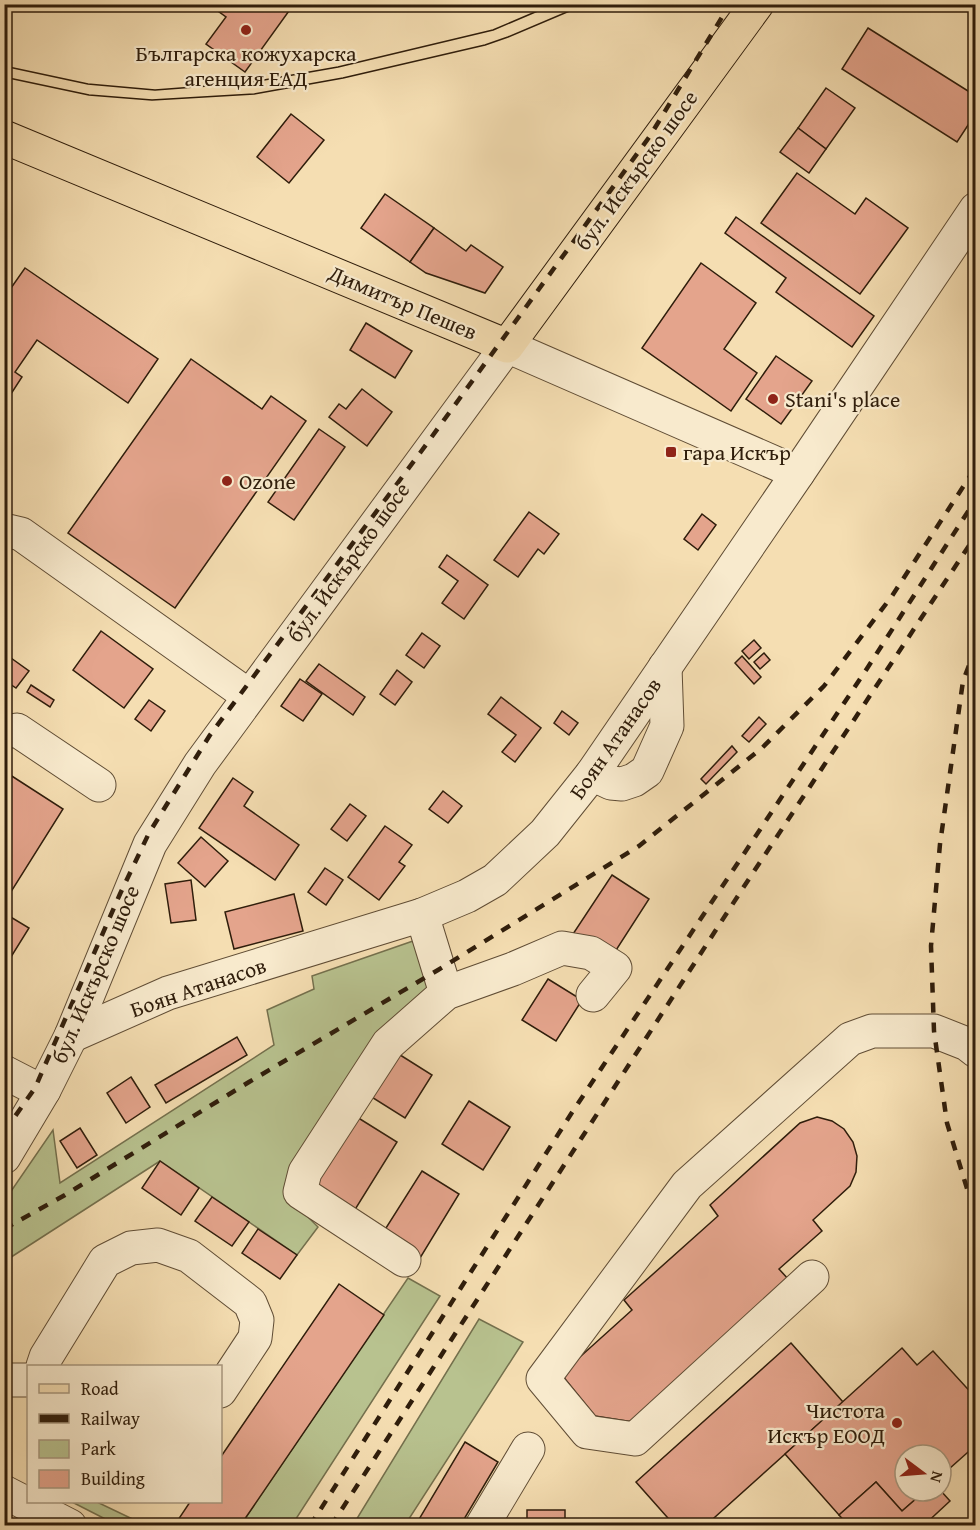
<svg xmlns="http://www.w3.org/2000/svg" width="980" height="1530" font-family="'Gentium Book Plus',serif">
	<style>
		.green { fill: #b8c28f; stroke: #74704d; stroke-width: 1.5 }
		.building { fill: #e4a48c; stroke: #2f1d0b; stroke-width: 1.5 }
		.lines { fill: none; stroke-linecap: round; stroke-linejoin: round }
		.minor-casing { stroke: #604d35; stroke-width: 35 }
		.major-casing { stroke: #2f1d0b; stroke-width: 35 }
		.minor { stroke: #f8eacd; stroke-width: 33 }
		.major { stroke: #f5deb2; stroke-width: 33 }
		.tram { stroke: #2f1d0b; stroke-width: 1.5 }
		.rail { stroke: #2f1d0b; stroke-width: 4.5; stroke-dasharray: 10 10; stroke-linecap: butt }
		.poi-dot { fill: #8f2418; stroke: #f8eacd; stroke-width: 2 }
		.labels { text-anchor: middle; stroke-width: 4.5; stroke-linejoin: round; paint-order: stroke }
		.poi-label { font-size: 22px; fill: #2f1d0b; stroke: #f8eacd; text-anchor: start }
		.street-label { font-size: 22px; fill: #2f1d0b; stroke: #f8eacd }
	</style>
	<rect width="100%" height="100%" fill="#f5deb2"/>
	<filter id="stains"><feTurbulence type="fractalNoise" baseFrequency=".00333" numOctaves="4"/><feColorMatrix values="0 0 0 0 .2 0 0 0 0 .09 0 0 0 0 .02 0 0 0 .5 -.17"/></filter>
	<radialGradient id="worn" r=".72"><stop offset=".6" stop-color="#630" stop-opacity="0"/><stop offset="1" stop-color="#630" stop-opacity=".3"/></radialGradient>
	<g class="green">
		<path d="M413,941L431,986L289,1198L318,1227L297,1255L160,1161L5,1261V1200L53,1130L60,1183L274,1045L267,1010L314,989L312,976Z"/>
		<path d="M408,1278L440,1296L292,1525L240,1526Z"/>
		<path d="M479,1319L523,1342L405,1525H353Z"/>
		<path d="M72,1502H97L145,1525H117Z"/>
	</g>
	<g class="building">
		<path d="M208,4H294L245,72L206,44L226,17Z"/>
		<path d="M868,28L976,96V113L957,142L842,69Z"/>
		<path d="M826,88L855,108L826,149L798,128Z"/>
		<path d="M291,114L324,140L289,183L257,157Z"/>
		<path d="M798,128L826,149L809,173L780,152Z"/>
		<path d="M797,173L855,214L866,198L908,228L860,294L761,223Z"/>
		<path d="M385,194L434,228L410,262L361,228Z"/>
		<path d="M736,217L874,316L852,347L776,292L786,278L725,233Z"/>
		<path d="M434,228L466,251L471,245L503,267L485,293L426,273L410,262Z"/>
		<path d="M701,263L756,303L724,349L757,373L731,411L642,348Z"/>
		<path d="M25,268L158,359L128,403L37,340L15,372L22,377L9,397L4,394V298Z"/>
		<path d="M366,323L412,351L395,378L350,350Z"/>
		<path d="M776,356L812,381L781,424L746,399Z"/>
		<path d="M191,359L262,409L271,396L306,421L175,608L68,533Z"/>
		<path d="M362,389L392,412L367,446L329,417L339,404L346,409Z"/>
		<path d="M319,429L345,447L294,520L268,502Z"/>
		<path d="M529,512L559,534L544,554L538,549L518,577L494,560Z"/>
		<path d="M702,514L716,525L698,550L684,539Z"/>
		<path d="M447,555L488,585L464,619L442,603L458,581L439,567Z"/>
		<path d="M101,631L153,669L124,708L73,670Z"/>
		<path d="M422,633L440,646L424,668L406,655Z"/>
		<path d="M754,640L761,648L749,659L742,651Z"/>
		<path d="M4,653L29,671L16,688L4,680Z"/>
		<path d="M764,653L770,660L760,669L754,662Z"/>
		<path d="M742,656L761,677L754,684L735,663Z"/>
		<path d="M319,664L365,697L353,715L306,681Z"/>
		<path d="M397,670L412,682L395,705L380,694Z"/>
		<path d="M300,679L322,694L303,721L281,706Z"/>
		<path d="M31,685L54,700L50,707L27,692Z"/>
		<path d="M501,697L541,728L515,762L502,752L516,735L488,714Z"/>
		<path d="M149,700L165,711L151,731L135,719Z"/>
		<path d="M562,711L578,723L569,735L554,723Z"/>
		<path d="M759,717L766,724L749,742L742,736Z"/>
		<path d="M732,746L737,752L706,784L701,779Z"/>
		<path d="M4,771L63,809L4,903Z"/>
		<path d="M233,778L253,792L244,806L299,845L275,880L199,828Z"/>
		<path d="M443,791L462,806L448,823L429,809Z"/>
		<path d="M350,804L366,816L347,841L331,829Z"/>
		<path d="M385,826L412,845L399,862L405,866L379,900L348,877Z"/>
		<path d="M201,837L228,861L205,887L178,863Z"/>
		<path d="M325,868L343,880L326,905L308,892Z"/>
		<path d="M612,875L649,899L611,958L573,934Z"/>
		<path d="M191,880L196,920L171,923L165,884Z"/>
		<path d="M294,894L303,931L234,949L225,912Z"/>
		<path d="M4,913L29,928L6,965H4Z"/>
		<path d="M548,979L582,1000L556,1041L522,1020Z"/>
		<path d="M237,1037L247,1055L166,1103L155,1085Z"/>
		<path d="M397,1053L432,1075L405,1118L370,1096Z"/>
		<path d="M131,1077L150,1107L126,1123L107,1093Z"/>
		<path d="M469,1101L510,1127L483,1170L442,1144Z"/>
		<path d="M352,1114L397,1142L351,1216L306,1187Z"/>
		<path d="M817,1117L832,1121L844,1129L853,1142L857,1156L856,1172L850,1186L813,1220L822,1231L779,1269L789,1280L633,1422L595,1416L561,1374L632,1310L624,1300L718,1216L710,1205L800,1123Z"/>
		<path d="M80,1128L97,1155L77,1168L60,1141Z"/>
		<path d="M160,1161L199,1188L181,1215L142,1188Z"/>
		<path d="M422,1171L459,1194L417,1263L379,1239Z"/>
		<path d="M212,1197L249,1222L232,1246L195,1221Z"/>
		<path d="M258,1229L297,1255L280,1279L242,1253Z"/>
		<path d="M339,1284L384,1315L240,1526H174L190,1502H220V1458Z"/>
		<path d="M791,1343L843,1402L705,1526H675L636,1482Z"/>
		<path d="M902,1348L917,1365L933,1351L976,1398V1445L941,1476V1455H905V1491H925L902,1511L876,1482L839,1515L785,1454Z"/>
		<path d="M465,1442L498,1462L460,1526H415Z"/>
		<path d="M876,1482L902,1511L925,1491H941L950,1501L923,1526H849L839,1515Z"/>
		<rect x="527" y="1510" width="38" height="16"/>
	</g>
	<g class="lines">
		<defs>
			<g id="minor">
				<path d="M4,530L21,534L249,696"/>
				<path d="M4,732L17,730L99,785"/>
				<path d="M592,774L611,783L622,784L634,780L647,771L667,726L665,667"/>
				<path d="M422,915L446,993"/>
				<path d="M71,1036L168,993L422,915L467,896L495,880L545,833L592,774L798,473L976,209"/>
				<path d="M4,1072L35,1088L44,1090"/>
				<path d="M4,1157L44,1090L71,1036L150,844L200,764L507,346L798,473"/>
				<path d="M404,1260L300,1192L305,1172L388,1044L446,993L513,969L562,948L591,953L615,968L593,995"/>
				<path d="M812,1277L635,1439L587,1432L543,1379L687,1185L850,1039L872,1031H934L967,1044L976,1051"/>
				<path d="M43,1366L46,1357L105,1261L131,1248L158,1245L189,1256L250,1303L257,1320L255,1338L220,1391"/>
				<path d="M4,1380H28"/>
				<path d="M4,1492L70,1526"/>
				<path d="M482,1526L528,1449"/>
			</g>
			<path id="major" d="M4,137L507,346L757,4"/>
		</defs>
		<use href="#minor" class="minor-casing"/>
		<use href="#major" class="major-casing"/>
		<use href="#minor" class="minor"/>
		<use href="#major" class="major"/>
		<g class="tram">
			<path d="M4,66L88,84L155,90L247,83L338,67L493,30L554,4"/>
			<path d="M4,77L89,95L152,100L254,94L343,78L485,45L508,37L586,4"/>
		</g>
		<g class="rail">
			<path d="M976,647L963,681L940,844L931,946L934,1031L947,1123L976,1218"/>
			<path d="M4,1132L35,1088L120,894L149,833L210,735L420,453L650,136L730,4"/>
			<path d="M4,1229L65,1195L249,1082L438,970L639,846L762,748L824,686L892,596L976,467"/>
			<path d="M310,1526L571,1114L868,667L976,499"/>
			<path d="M331,1526L743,888L976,535"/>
		</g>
	</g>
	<g class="poi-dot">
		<circle cx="246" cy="30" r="6"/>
		<circle cx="773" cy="399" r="6"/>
		<rect x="665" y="446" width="12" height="12" rx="3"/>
		<circle cx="227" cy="481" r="6"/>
		<circle cx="897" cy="1423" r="6"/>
	</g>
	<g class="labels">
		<g class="poi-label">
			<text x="246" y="61" text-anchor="middle">Българска кожухарска<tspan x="246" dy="25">агенция ЕАД</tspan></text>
			<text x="785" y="407">Stani's place</text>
			<text x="683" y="460">гара Искър</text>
			<text x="239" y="489">Ozone</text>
			<text x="885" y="1418" text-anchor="end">Чистота<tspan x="885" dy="25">Искър ЕООД</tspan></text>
		</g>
		<g class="street-label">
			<text transform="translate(636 170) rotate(-54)" y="8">бул. Искърско шосе</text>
			<text transform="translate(403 302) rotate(23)" y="8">Димитър Пешев</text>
			<text transform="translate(348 562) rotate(-54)" y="8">бул. Искърско шосе</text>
			<text transform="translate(615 738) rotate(-55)" y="8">Боян Атанасов</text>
			<text transform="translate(95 974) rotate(-67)" y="8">бул. Искърско шосе</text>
			<text transform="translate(198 987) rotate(-19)" y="8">Боян Атанасов</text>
		</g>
	</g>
	<rect width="980" height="1530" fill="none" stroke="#f5deb2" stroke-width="24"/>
	<rect x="6" y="6" width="968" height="1518" fill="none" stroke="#2f1d0b" stroke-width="3"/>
	<rect x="12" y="12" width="956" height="1506" fill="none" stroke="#2f1d0b" stroke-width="1.5"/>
	<rect x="27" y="1365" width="195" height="138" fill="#f8eacd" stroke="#a8987f" stroke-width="1.5"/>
	<rect x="39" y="1384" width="30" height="9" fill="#f5deb2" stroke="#a8987f" stroke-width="1.5"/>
	<text x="81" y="1395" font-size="18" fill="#2f1d0b">Road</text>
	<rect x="39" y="1414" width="30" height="9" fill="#2f1d0b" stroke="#a8987f" stroke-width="1.5"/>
	<text x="81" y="1425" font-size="18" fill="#2f1d0b">Railway</text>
	<rect x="39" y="1440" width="30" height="18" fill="#b8c28f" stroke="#a8987f" stroke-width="1.5"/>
	<text x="81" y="1455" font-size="18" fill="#2f1d0b">Park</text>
	<rect x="39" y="1470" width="30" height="18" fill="#e4a48c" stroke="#a8987f" stroke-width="1.5"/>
	<text x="81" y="1485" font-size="18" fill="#2f1d0b">Building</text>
	<g transform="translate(923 1473) rotate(106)"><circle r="28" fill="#f8eacd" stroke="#a8987f" stroke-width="1.5"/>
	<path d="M0-4.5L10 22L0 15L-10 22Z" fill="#8f2418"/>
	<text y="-9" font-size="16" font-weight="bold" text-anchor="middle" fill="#2f1d0b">N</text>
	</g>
	<rect width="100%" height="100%" filter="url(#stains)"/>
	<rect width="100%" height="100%" fill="url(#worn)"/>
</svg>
